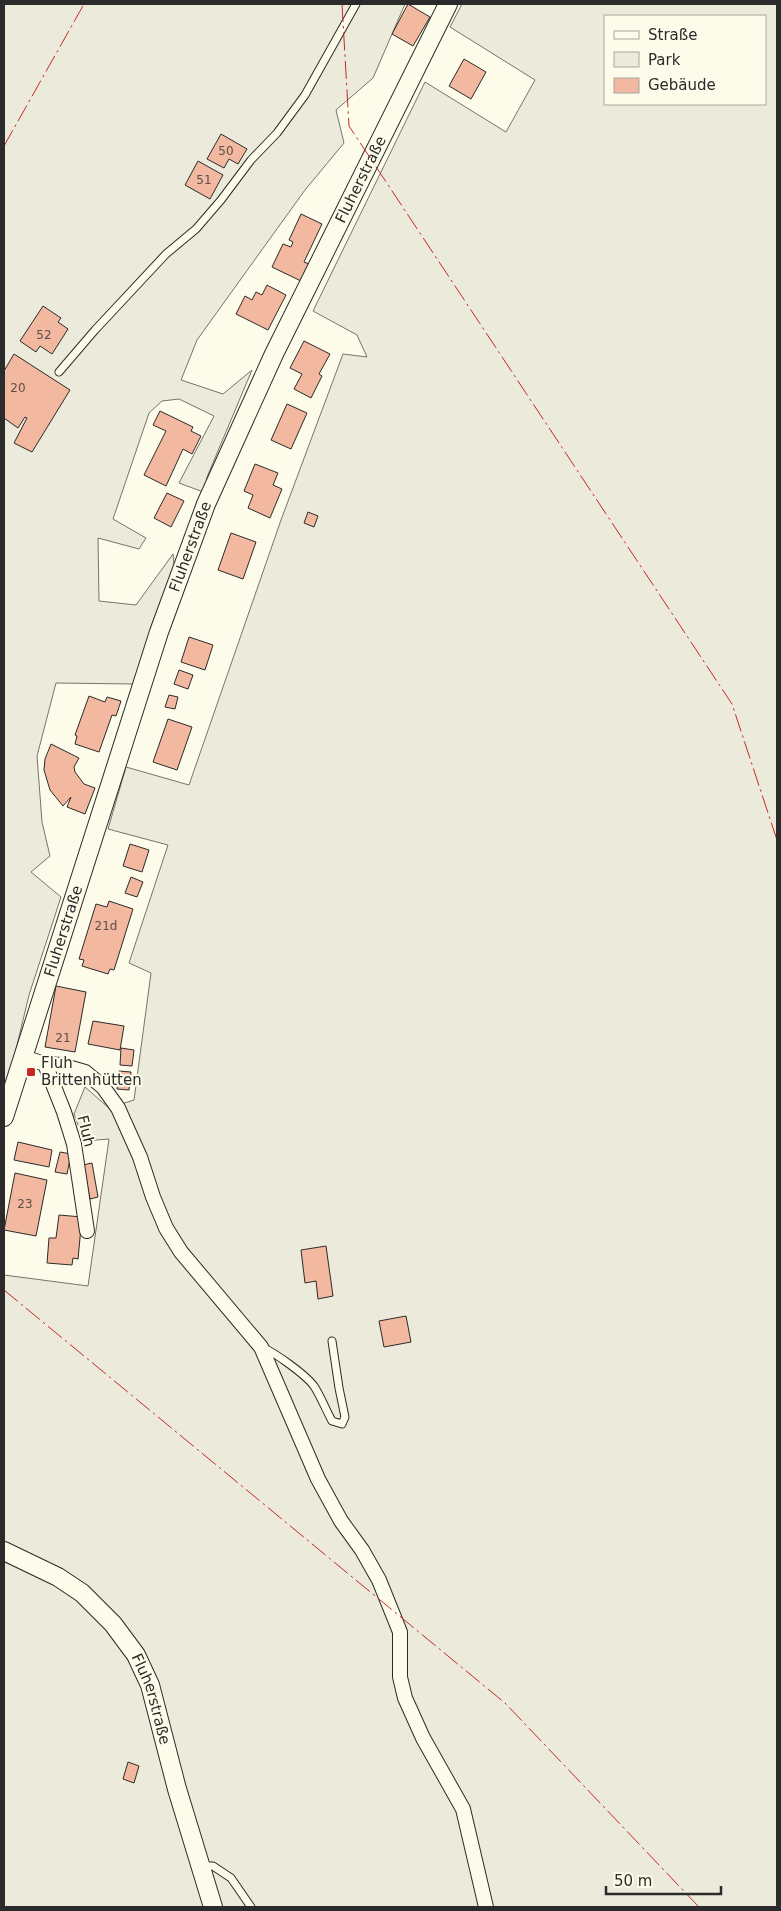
<svg xmlns="http://www.w3.org/2000/svg" width="781" height="1911" font-family="'DejaVu Sans',sans-serif">
	<style>
		.green { fill: #ecebdb; stroke: #74746e; fill-rule: evenodd }
		.building { fill: #f2b8a0; stroke: #2b2b2b }
		.lines { fill: none; stroke-linecap: round; stroke-linejoin: round }
		.service-casing { stroke: #2b2b2b; stroke-width: 9 }
		.minor-casing { stroke: #2b2b2b; stroke-width: 16 }
		.tertiary-casing { stroke: #2b2b2b; stroke-width: 20 }
		.service { stroke: #fdfbea; stroke-width: 7 }
		.minor { stroke: #fdfbea; stroke-width: 14 }
		.tertiary { stroke: #fdfbea; stroke-width: 18 }
		.power { stroke: #c62828; stroke-width: 1; stroke-dasharray: 18 4 2.5 4; stroke-linecap: butt }
		.poi-dot { fill: #c62828; stroke: #fdfbea; stroke-width: 2 }
		.labels { text-anchor: middle; stroke-width: 4; stroke-linejoin: round; paint-order: stroke }
		.number-label { font-size: 12px; fill: #5d4e48 }
		.street-label { font-size: 15px; fill: #2b2b2b; stroke: #fdfbea }
		.poi-label { font-size: 15px; fill: #2b2b2b; stroke: #fdfbea; text-anchor: start }
	</style>
	<rect width="100%" height="100%" fill="#fdfbea"/>
	<g class="green">
		<path d="M4,4H405L373,78L336,110L344,143L305,190L197,340L181,380L223,394L252,370L207,477L206,493L179,483L214,416L179,399L162,401L149,413L113,519L146,538L139,549L98,538L99,601L136,605L173,554L175,573L134,684L56,683L37,756L42,822L50,856L31,872L61,897L29,995L6,1091L4,1094Z"/>
		<path d="M462,4H777V1907H4V1275L88,1286L109,1139L84,1141L74,1114L85,1087L109,1108L134,1100L151,973L129,963L168,845L108,829L126,767L189,785L281,520L343,354L367,357L357,335L313,311L425,82L506,132L535,80L450,27ZM605,16H765V104H605Z"/>
	</g>
	<g class="building">
		<path d="M408,4L430,17L413,46L392,34Z"/>
		<path d="M464,59L486,72L471,99L449,86Z"/>
		<path d="M221,134L247,149L238,164L229,159L224,168L207,159Z"/>
		<path d="M198,161L223,175L210,199L185,185Z"/>
		<path d="M301,214L322,224L304,262L309,264L301,281L272,267L283,244L291,247L293,242L289,240Z"/>
		<path d="M267,285L286,295L268,330L236,314L245,296L252,300L256,292L262,295Z"/>
		<path d="M43,306L61,318L58,322L68,329L52,354L40,346L36,352L20,341Z"/>
		<path d="M304,341L330,354L319,374L322,376L311,398L294,389L302,374L290,368Z"/>
		<path d="M14,354L70,390L32,452L14,443L27,418L25,417L18,428L4,418V371Z"/>
		<path d="M287,404L307,413L291,449L271,440Z"/>
		<path d="M160,411L193,427L191,431L201,436L192,454L183,449L166,486L144,475L166,431L153,425Z"/>
		<path d="M255,464L278,473L273,485L282,489L270,518L248,508L253,495L244,491Z"/>
		<path d="M167,493L184,501L171,527L154,518Z"/>
		<path d="M308,512L318,516L314,527L304,523Z"/>
		<path d="M231,533L256,542L243,579L218,570Z"/>
		<path d="M189,637L213,645L205,670L181,662Z"/>
		<path d="M179,670L193,675L188,689L174,684Z"/>
		<path d="M169,695L178,697L175,709L165,707Z"/>
		<path d="M89,696L105,702L107,697L121,701L116,716L112,715L99,752L75,744L77,736L75,735Z"/>
		<path d="M168,719L192,727L177,770L153,762Z"/>
		<path d="M51,744L79,758L74,767L75,772L84,784L95,788L85,814L67,807L71,797L63,806L50,790L44,770L45,759Z"/>
		<path d="M130,844L149,850L142,872L123,866Z"/>
		<path d="M131,877L143,882L137,897L125,893Z"/>
		<path d="M109,901L133,909L114,970L110,969L108,974L82,966L84,960L79,959L96,904L107,907Z"/>
		<path d="M56,986L86,992L75,1052L45,1047Z"/>
		<path d="M93,1021L124,1026L120,1050L88,1044Z"/>
		<path d="M121,1048L134,1050L132,1066L120,1065Z"/>
		<path d="M119,1071L131,1072L129,1090L117,1089Z"/>
		<path d="M18,1142L52,1150L49,1167L14,1160Z"/>
		<path d="M60,1152L71,1154L67,1174L55,1172Z"/>
		<path d="M92,1163L98,1197L90,1199L83,1165Z"/>
		<path d="M15,1173L47,1180L36,1236L4,1230Z"/>
		<path d="M59,1215L82,1217L78,1259L73,1258L72,1265L47,1263L49,1238H56Z"/>
		<path d="M326,1246L333,1296L318,1299L316,1281L305,1283L301,1250Z"/>
		<path d="M406,1316L411,1342L384,1347L379,1321Z"/>
		<path d="M128,1762L139,1766L134,1783L123,1779Z"/>
	</g>
	<g class="lines">
		<defs>
			<g id="service">
				<path d="M59,372L95,330L166,254L196,229L221,200L251,160L277,133L305,95L356,4"/>
				<path d="M262,1347C275,1353 305,1374 314,1386C321,1397 326,1410 332,1421L342,1424L345,1417L339,1388L332,1341"/>
				<path d="M201,1866H213L231,1878L251,1907"/>
			</g>
			<g id="minor">
				<path d="M23,1057L45,1064L64,1112L74,1144L87,1231"/>
				<path d="M45,1064L61,1065L85,1072L103,1087L118,1108L140,1157L153,1197L166,1228L181,1252L261,1347L318,1479L341,1521L362,1550L379,1580L400,1632V1677L405,1698L423,1738L463,1809L486,1907"/>
			</g>
			<g id="tertiary">
				<path id="s1" d="M4,1117L159,632L206,504L274,354L448,4"/>
				<path id="s2" d="M4,1551L58,1577L82,1593L113,1624L136,1655L150,1685L177,1789L213,1907"/>
			</g>
		</defs>
		<use href="#service" class="service-casing"/>
		<use href="#minor" class="minor-casing"/>
		<use href="#tertiary" class="tertiary-casing"/>
		<use href="#service" class="service"/>
		<use href="#minor" class="minor"/>
		<use href="#tertiary" class="tertiary"/>
		<g class="power">
			<path d="M342,4L349,126L732,704L777,840"/>
			<path d="M4,146L84,4"/>
			<path d="M4,1290L505,1703L699,1907"/>
		</g>
	</g>
	<rect class="poi-dot" x="26" y="1067" width="10" height="10" rx="2.5"/>
	<g class="labels">
		<g class="number-label">
			<text x="226" y="155">50</text>
			<text x="204" y="184">51</text>
			<text x="44" y="339">52</text>
			<text x="18" y="392">20</text>
			<text x="106" y="930">21d</text>
			<text x="63" y="1042">21</text>
			<text x="25" y="1208">23</text>
		</g>
		<g class="street-label">
			<text dy="5" stroke="none"><textPath href="#s1" startOffset="1005">Fluherstraße</textPath></text>
			<text dy="5" stroke="none"><textPath href="#s1" startOffset="600">Fluherstraße</textPath></text>
			<text dy="5" stroke="none"><textPath href="#s1" startOffset="195">Fluherstraße</textPath></text>
			<text transform="translate(86 1131) rotate(76)" y="5">Fluh</text>
			<text dy="5" stroke="none"><textPath href="#s2" startOffset="218">Fluherstraße</textPath></text>
		</g>
		<g class="poi-label">
			<text x="41" y="1068">Fluh<tspan x="41" dy="17">Brittenhütten</tspan></text>
		</g>
	</g>
	<rect width="781" height="1911" fill="none" stroke="#2b2b2b" stroke-width="10"/>
	<rect x="604" y="15" width="162" height="90" fill="#fdfbea" stroke="#a9a89e"/>
	<rect x="614" y="31" width="25" height="8" fill="#fdfbea" stroke="#a9a89e"/>
	<text x="648" y="40" font-size="15" fill="#2b2b2b">Straße</text>
	<rect x="614" y="52" width="25" height="15" fill="#ecebdb" stroke="#a9a89e"/>
	<text x="648" y="65" font-size="15" fill="#2b2b2b">Park</text>
	<rect x="614" y="78" width="25" height="15" fill="#f2b8a0" stroke="#a9a89e"/>
	<text x="648" y="90" font-size="15" fill="#2b2b2b">Gebäude</text>
	<path d="M606 1886v8h115v-8" fill="none" stroke="#2b2b2b" stroke-width="2.5"/>
	<text x="614" y="1886" font-size="15" fill="#2b2b2b" stroke="#fdfbea" stroke-width="4" paint-order="stroke">50 m</text>
</svg>
